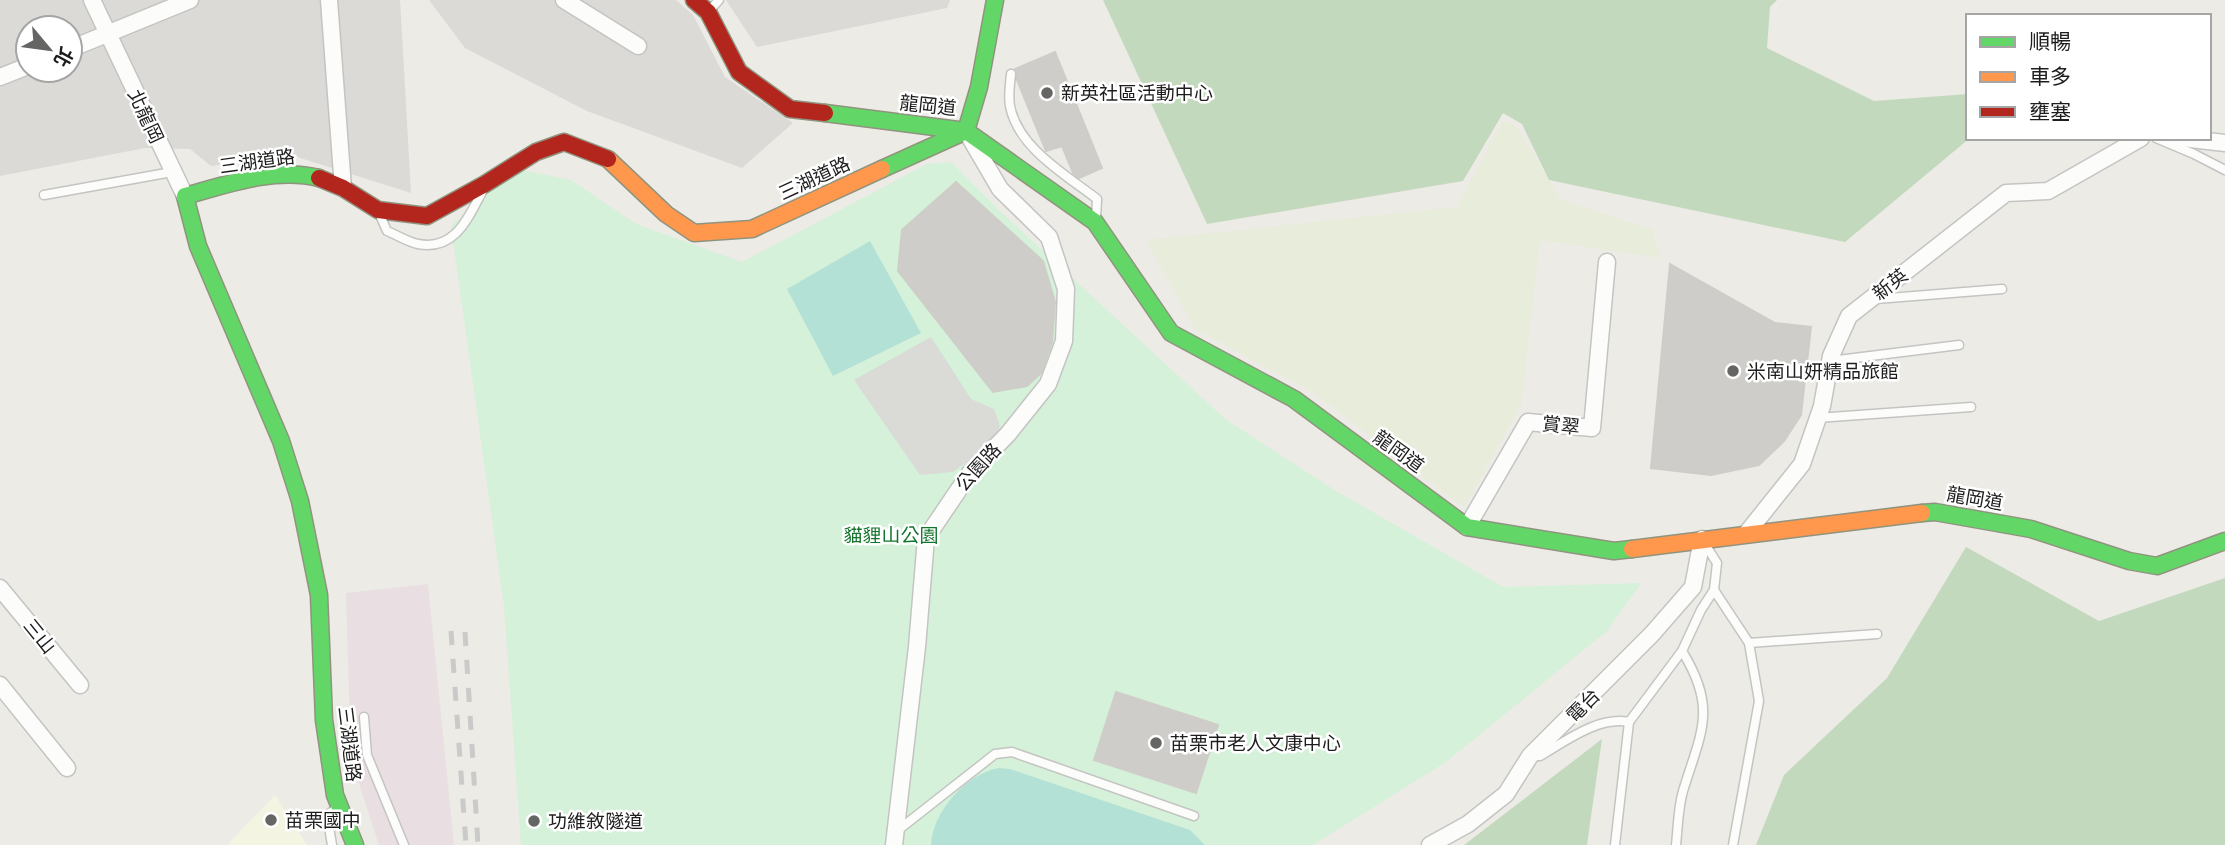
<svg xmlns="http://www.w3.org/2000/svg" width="2225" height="845" font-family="'Titillium Web','Noto Sans TC',sans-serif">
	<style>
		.residential { fill: #dbdad7; fill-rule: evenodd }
		.industrial { fill: #e9dfe3 }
		.education { fill: #f3f5e2 }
		.farmland { fill: #e8ecda }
		.forest { fill: #c3d9bd }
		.park { fill: #d5f1da }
		.pitch { fill: #b4e1d5 }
		.parking { fill: #dadad7 }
		.building { fill: #cecdc9; stroke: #cfcdc8; stroke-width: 2 }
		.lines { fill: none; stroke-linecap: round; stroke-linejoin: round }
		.lane-casing { stroke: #c4c4c2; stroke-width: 11 }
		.street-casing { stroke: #c4c4c2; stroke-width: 19 }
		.fast-casing { stroke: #90947f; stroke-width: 19 }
		.slow-casing { stroke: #90947f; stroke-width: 19 }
		.jam-casing { stroke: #90947f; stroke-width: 19 }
		.lane { stroke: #fcfcfb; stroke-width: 8 }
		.street { stroke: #fcfcfb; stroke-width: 16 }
		.fast { stroke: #63d668; stroke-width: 16 }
		.slow { stroke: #ff974d; stroke-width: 16 }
		.jam { stroke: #b3261e; stroke-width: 16 }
		.rail { stroke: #cacac9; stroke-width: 5; stroke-dasharray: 14 14; stroke-linecap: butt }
		.poi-dot { fill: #656563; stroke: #fff; stroke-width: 2.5 }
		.labels { text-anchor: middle; stroke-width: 5; stroke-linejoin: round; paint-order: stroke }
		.poi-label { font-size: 19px; fill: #1d1d1d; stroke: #fff; text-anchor: start }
		.street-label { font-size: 19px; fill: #1d1d1d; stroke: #fff }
		.park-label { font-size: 19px; fill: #12752b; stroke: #fff }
	</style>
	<rect width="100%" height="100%" fill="#ecebe6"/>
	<g class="residential">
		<path d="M0,0H400L411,193L294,156L211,166L190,149L145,148L0,176ZM28,28H70V70H28Z"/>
		<path d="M429,0H676L693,15L725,77L793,123L742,168L587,111L465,48Z"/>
		<path d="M726,0H950L947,8L757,47Z"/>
	</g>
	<path class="industrial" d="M428,584L454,845H379L351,759L346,593Z"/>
	<path class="education" d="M275,795L307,845H227Z"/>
	<path class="farmland" d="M1503,121L1516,126L1561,200L1652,230L1661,258L1540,240L1521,405L1464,507L1311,391L1195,329L1146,240L1457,207Z"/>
	<g class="forest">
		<path d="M1103,0H1777L1770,7L1767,48L1874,101L1968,94V138H1970L1845,242L1549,180L1522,124L1503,113L1463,181L1207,224Z"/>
		<path d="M1966,547L2099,621L2225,578V845H1756L1784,775L1887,678Z"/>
		<path d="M1602,739L1587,845H1464Z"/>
	</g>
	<path class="park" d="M951,162L1002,213L1225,419L1336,491L1503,587L1641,583L1607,631L1446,762L1313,845H521L504,606L451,226L511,168L571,180L636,224L742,262L927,164Z"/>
	<g class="pitch">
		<path d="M870,241L921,333L833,376L787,289Z"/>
		<path d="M999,768L1010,769L1190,830L1205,845H931C932,812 967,773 999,768Z"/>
	</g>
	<path class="parking" d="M931,337L971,399L994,409L1000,426L991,444L953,472L920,475L854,380Z"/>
	<g class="building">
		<path d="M1055,52L1102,168L1079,178L1073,173L1062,146L1046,151L1017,80L1015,69Z"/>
		<path d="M956,182L1043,261L1055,302L1052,342L1041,373L1027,386L993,392L898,271L902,230Z"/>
		<path d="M1670,264L1775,323L1811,327L1801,415L1784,441L1759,465L1711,475L1651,468Z"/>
		<path d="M1116,692L1218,725L1196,793L1094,760Z"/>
	</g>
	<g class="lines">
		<defs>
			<g id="lane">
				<path d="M708,12L719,0"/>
				<path d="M1011,74C1010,84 1008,96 1010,106C1018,148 1066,175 1097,199L1096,219"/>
				<path d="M2156,138L2194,154L2225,170"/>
				<path d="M44,195L172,172"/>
				<path d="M379,213L387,231C397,235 408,242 418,244C455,251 468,218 482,192"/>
				<path d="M1876,299L2002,289"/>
				<path d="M1830,361L1959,345"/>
				<path d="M1817,418L1971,407"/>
				<path d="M1714,590L1749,643L1759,701L1733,845"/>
				<path d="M1749,643L1877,634"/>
				<path d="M364,717L367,755L404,845"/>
				<path d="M1629,722L1682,651L1701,610L1714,590L1717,563L1703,541"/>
				<path d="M1533,756H1540C1566,741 1598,716 1629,722L1615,845"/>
				<path d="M897,831L995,754L1012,752L1194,816"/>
				<path d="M332,845L327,815L337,808"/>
				<path d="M1676,845C1678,827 1678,808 1683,791C1701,732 1718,709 1682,651"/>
			</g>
			<g id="street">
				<path d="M92,0L185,196"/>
				<path d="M329,0L343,188"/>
				<path d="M564,0L638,46"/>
				<path d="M70,49L190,0"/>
				<path d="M0,77L28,66"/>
				<path d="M2182,138L2225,143"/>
				<path d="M1467,527L1528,422L1592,428L1607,262"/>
				<path d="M1746,534L1802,464L1822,406L1831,356L1849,316L2006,193L2048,191L2141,138"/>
				<path d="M0,588L80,685"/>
				<path d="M0,685L67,768"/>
				<path d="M894,845L917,647L926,538L970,473L1008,434L1048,384L1064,341L1066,289L1049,237L1000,189L969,136"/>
				<path d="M1430,845L1468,824L1506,794L1530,756L1652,634L1693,587L1702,539"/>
			</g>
			<g id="fast">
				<path d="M825,113L966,131L1095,222L1171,333L1294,399L1467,527L1614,551L1632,549"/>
				<path d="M882,169L966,131L979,87L995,0"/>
				<path d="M319,178C275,167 228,184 185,196L198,246L281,441L300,501L319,595L324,720L335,795L355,845"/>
				<path d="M1922,513L1935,512L2031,529L2129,561L2157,566L2225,541"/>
			</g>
			<g id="slow">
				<path d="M608,159L666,214L694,233L752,229L882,169"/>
				<path d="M1632,549L1922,513"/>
			</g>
			<g id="jam">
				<path d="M694,0L708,12L739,72L790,109L825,113"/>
				<path d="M319,178L343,188L378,210L427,216L485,184L536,152L564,142L608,159"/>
			</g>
		</defs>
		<use href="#lane" class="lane-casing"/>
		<use href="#street" class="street-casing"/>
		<use href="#fast" class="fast-casing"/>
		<use href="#slow" class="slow-casing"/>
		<use href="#jam" class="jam-casing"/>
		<use href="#lane" class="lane"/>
		<use href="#street" class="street"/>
		<use href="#fast" class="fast"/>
		<use href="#slow" class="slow"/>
		<use href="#jam" class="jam"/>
		<g class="rail">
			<path d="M451,631L466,845"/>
			<path d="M465,632L478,845"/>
		</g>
	</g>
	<g class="poi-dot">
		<circle cx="1047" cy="93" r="7"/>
		<circle cx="1733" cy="371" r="7"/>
		<circle cx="1156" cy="743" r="7"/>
		<circle cx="271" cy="820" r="7"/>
		<circle cx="534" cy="821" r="7"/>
	</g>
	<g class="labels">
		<g class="poi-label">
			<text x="1061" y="100">新英社區活動中心</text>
			<text x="1747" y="378">米南山妍精品旅館</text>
			<text x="1170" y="750">苗栗市老人文康中心</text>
			<text x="285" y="827">苗栗國中</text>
			<text x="548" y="828">功維敘隧道</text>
		</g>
		<g class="street-label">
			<text transform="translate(928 105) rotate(6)" y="7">龍岡道</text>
			<text transform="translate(146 116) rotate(65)" y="7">北龍岡</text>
			<text transform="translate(257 161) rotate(-8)" y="7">三湖道路</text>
			<text transform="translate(814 178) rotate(-25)" y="7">三湖道路</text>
			<text transform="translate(1890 284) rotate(-38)" y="7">新英</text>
			<text transform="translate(1561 425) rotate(6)" y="7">賞翠</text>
			<text transform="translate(1399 451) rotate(36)" y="7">龍岡道</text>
			<text transform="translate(978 467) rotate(-48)" y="7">公園路</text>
			<text transform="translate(1975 498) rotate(10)" y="7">龍岡道</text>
			<text transform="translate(40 636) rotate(51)" y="7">三山</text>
			<text transform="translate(1583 705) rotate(-45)" y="7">電台</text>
			<text transform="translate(350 744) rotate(83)" y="7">三湖道路</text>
		</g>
		<g class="park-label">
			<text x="891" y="542">貓貍山公園</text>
		</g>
	</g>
	<rect x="1966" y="14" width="245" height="126" fill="#ffffff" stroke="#a5a5a5" stroke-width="2"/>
	<rect x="1980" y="37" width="35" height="10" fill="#63d668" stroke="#a5a5a5" stroke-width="2"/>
	<text x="2029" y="49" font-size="21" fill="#1d1d1d">順暢</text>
	<rect x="1980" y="72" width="35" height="10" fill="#ff974d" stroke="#a5a5a5" stroke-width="2"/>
	<text x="2029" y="84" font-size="21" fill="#1d1d1d">車多</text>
	<rect x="1980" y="107" width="35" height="10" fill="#b3261e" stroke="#a5a5a5" stroke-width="2"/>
	<text x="2029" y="119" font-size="21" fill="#1d1d1d">壅塞</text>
	<g transform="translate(49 49) rotate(119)"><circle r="33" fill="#ffffff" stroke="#a5a5a5" stroke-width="2"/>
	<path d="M0-5L12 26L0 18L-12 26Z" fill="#656563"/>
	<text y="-10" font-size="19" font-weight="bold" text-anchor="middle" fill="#1d1d1d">北</text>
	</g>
</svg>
